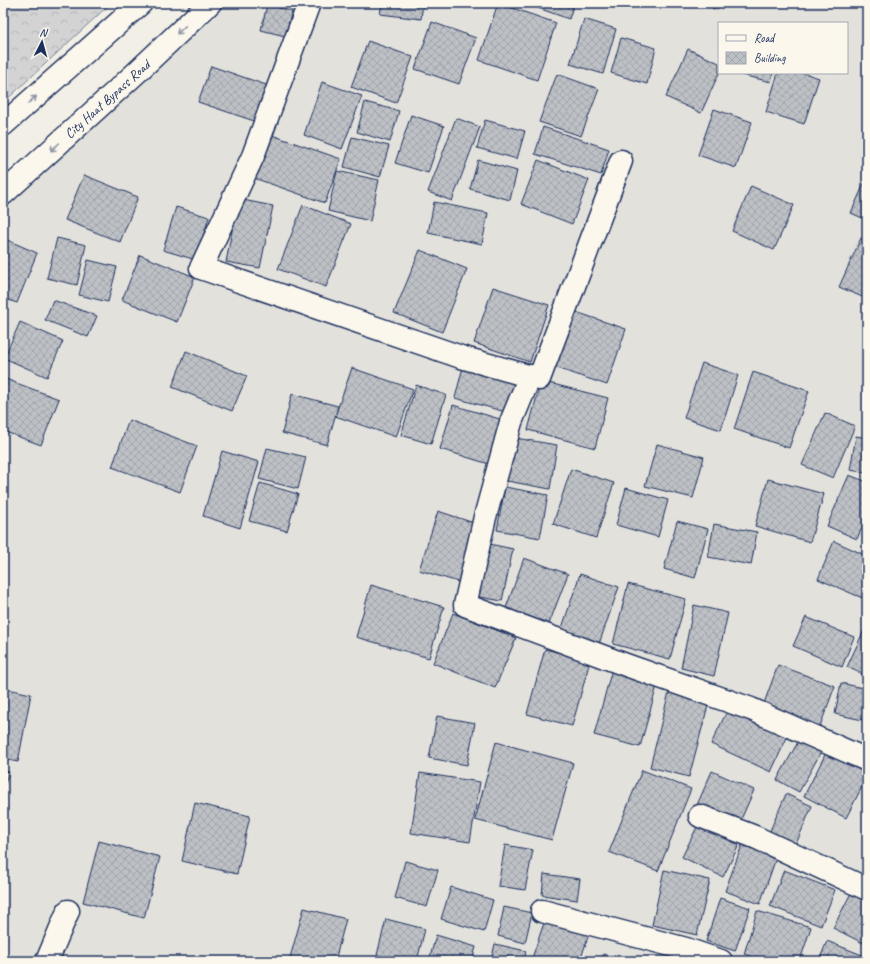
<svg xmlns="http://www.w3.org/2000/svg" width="870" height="964" font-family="Caveat,sans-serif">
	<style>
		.built { fill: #e2e1dc; fill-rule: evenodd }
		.forest { fill: url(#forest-crowns); stroke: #768198 }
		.building { fill: url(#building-cross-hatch); stroke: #1b2f5e }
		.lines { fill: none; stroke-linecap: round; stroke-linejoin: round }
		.minor-casing { stroke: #1b2f5e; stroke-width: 25 }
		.primary-casing { stroke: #1b2f5e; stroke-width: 25 }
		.minor { stroke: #fbf7ec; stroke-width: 22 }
		.primary { stroke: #fbf7ec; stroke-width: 22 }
		.oneway { stroke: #8b93a5 }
		.labels { text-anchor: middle; stroke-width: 3; stroke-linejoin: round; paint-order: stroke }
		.street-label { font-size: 14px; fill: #1b2f5e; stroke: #fbf7ec }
	</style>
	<defs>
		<pattern id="forest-crowns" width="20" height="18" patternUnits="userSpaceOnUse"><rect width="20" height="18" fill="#d2d3d2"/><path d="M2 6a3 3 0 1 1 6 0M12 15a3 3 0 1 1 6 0" fill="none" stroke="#b4b5b7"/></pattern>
		<pattern id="building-cross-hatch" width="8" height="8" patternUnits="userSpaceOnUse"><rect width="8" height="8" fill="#bdc0c4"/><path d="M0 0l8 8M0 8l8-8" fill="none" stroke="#a2a5ab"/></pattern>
	</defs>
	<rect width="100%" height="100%" fill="#f2efe6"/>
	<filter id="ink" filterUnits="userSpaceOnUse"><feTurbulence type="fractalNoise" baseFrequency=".025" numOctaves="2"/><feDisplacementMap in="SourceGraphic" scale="8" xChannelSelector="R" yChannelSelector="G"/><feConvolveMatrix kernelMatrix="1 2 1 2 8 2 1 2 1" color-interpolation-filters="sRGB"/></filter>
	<g filter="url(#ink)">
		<path class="built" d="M208,3H867V961H3V194ZM719,23H847V73H719Z"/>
		<path class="forest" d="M3,3H111L3,103Z"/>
		<g class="building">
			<path d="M382,3H423L421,19L380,14Z"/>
			<path d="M498,3L556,23L537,80L479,60Z"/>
			<path d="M524,3H574L569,19Z"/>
			<path d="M701,3H720L717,10Z"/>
			<path d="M267,5L292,11L285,36L261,30Z"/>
			<path d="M584,19L616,29L603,74L570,64Z"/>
			<path d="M432,22L476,38L459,84L415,69Z"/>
			<path d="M621,38L656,48L647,84L611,73Z"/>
			<path d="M368,41L413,57L396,103L351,87Z"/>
			<path d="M688,49L719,63V73L701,113L666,97Z"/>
			<path d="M211,66L269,86L257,122L198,102Z"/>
			<path d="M733,73H773L771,82Z"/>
			<path d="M778,73H804L819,78L804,124L766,112Z"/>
			<path d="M557,74L599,89L581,136L539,122Z"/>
			<path d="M322,82L362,96L342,149L304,135Z"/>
			<path d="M365,102L399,111L390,142L357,132Z"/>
			<path d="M714,109L752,122L736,168L698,155Z"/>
			<path d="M411,115L444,126L428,173L395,163Z"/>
			<path d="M456,118L480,127L452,201L428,192Z"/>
			<path d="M485,120L525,131L517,159L477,148Z"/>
			<path d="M543,127L609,149L601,175L535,154Z"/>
			<path d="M266,133L341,159L325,203L251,177Z"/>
			<path d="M352,137L389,146L380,177L344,167Z"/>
			<path d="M478,160L517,171L510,200L470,189Z"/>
			<path d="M538,160L589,180L572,224L521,204Z"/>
			<path d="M337,171L379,180L370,221L328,211Z"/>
			<path d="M84,175L138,197L120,242L65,220Z"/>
			<path d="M867,177V220L851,213Z"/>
			<path d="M751,186L794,205L774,250L732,231Z"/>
			<path d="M238,199L273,206L260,268L226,262Z"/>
			<path d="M434,202L488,213L482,244L428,233Z"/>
			<path d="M303,205L351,224L326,287L278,269Z"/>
			<path d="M176,207L209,217L196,260L163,250Z"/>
			<path d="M57,238L86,245L77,285L47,278Z"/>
			<path d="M861,238L867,240V299L839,287Z"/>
			<path d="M5,239L37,253L17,303L3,298V246Z"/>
			<path d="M420,250L467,269L442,332L394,313Z"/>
			<path d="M140,255L195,277L177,322L122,300Z"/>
			<path d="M88,260L117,267L108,302L79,295Z"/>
			<path d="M493,287L549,305L530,362L474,343Z"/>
			<path d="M53,300L97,316L88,337L45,320Z"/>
			<path d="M570,310L626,329L607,385L551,366Z"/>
			<path d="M20,322L63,341L47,377L4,358Z"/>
			<path d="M186,351L247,376L232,411L172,387Z"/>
			<path d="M464,363L523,380L513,414L455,398Z"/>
			<path d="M702,363L738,375L721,430L684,418Z"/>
			<path d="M352,368L413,389L396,437L335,416Z"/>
			<path d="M753,372L809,391L789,448L734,429Z"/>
			<path d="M3,378L59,399L41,445L3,431Z"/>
			<path d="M541,381L608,398L595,448L528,430Z"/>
			<path d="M416,385L446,395L431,444L401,435Z"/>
			<path d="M292,394L338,406L327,445L282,433Z"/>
			<path d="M453,405L503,420L489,464L440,449Z"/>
			<path d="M825,413L855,426L833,478L802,465Z"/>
			<path d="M129,420L197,446L180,492L112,467Z"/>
			<path d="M856,436L867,438V473L850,470Z"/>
			<path d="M515,438L557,445L550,489L507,481Z"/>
			<path d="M657,444L704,457L693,498L645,486Z"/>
			<path d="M267,448L306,457L298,489L259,479Z"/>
			<path d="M222,451L259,462L240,528L203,516Z"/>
			<path d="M571,469L614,483L596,538L553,524Z"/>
			<path d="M849,475L867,482V516L857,539L827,526Z"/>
			<path d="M768,479L824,494L810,542L755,526Z"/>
			<path d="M260,483L298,494L287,531L249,521Z"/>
			<path d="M505,487L548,495L540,538L497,530Z"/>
			<path d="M626,488L668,500L658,537L616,525Z"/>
			<path d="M438,511L477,524L458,582L419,570Z"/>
			<path d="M677,521L708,529L695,578L664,569Z"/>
			<path d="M714,524L757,532L751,565L708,557Z"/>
			<path d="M834,541L867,556V600L818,579Z"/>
			<path d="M485,543L513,549L502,601L474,596Z"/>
			<path d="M524,558L568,574L549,624L506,608Z"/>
			<path d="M580,574L619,587L599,644L561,631Z"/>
			<path d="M628,584L686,599L670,659L613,644Z"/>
			<path d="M371,585L444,607L429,658L356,637Z"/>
			<path d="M694,605L728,613L714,676L681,668Z"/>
			<path d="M453,613L516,638L495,688L433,663Z"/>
			<path d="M806,617L854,637L842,667L793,646Z"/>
			<path d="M865,628L867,629V676L847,667Z"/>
			<path d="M545,649L590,661L572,726L527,714Z"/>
			<path d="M778,665L835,686L820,726L763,706Z"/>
			<path d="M612,669L658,682L640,747L594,735Z"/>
			<path d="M841,683L867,689V721L835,714Z"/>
			<path d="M3,688L31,694L18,762L3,759Z"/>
			<path d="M670,688L710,698L689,777L650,767Z"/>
			<path d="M730,705L789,733L771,772L711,744Z"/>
			<path d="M437,716L475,723L467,765L429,758Z"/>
			<path d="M799,740L821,752L799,792L777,780Z"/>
			<path d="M496,742L573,763L552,840L475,820Z"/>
			<path d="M828,749L867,769V777L846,818L804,796Z"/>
			<path d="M3,770L9,772L3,789Z"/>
			<path d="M642,770L691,789L658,871L609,852Z"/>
			<path d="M712,771L754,790L739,824L697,805Z"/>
			<path d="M420,773L480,782L470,842L411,833Z"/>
			<path d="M786,794L812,806L796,844L769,833Z"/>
			<path d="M195,803L250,816L237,874L182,861Z"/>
			<path d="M698,825L739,845L723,877L682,857Z"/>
			<path d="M99,841L160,857L144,918L83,902Z"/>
			<path d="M505,845L533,850L525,890L498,886Z"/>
			<path d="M742,845L776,858L760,904L725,891Z"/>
			<path d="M405,861L438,870L427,907L395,898Z"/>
			<path d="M664,870L710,880L697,935L652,925Z"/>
			<path d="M784,870L835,890L821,926L770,906Z"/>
			<path d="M544,874L580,879L577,900L542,895Z"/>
			<path d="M451,887L493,900L484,932L441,919Z"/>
			<path d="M851,893L867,902V945L833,928Z"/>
			<path d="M720,898L750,908L735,951L706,941Z"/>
			<path d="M504,907L532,913L525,943L498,936Z"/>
			<path d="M304,908L346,919L335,961H289Z"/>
			<path d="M757,911L811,927L800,961H765L744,954Z"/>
			<path d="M546,917L590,931L580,961H531Z"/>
			<path d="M386,919L425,929L417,961H403L377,955Z"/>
			<path d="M436,935L476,947L472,961H429Z"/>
			<path d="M827,941L867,957V961H819Z"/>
			<path d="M495,944L526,951L524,961H491Z"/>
			<path d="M603,954L630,961H601Z"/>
		</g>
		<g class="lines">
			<defs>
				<g id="minor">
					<path d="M309,3L253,156L201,268L461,357L539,379L621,161"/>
					<path d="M530,376L511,422L485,517L465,605L626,665L751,709L867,760"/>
					<path d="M700,816L755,837L867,889"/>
					<path d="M542,911L686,949L721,961"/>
					<path d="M47,961L68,911"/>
				</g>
				<g id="primary">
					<path d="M3,125L141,3"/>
					<path d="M3,194L136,73L210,3"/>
				</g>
			</defs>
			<use href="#minor" class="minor-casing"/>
			<use href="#primary" class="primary-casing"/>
			<use href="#minor" class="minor"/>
			<use href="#primary" class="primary"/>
		</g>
		<defs><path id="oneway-shaft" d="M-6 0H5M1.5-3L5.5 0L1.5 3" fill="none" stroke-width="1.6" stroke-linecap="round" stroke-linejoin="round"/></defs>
		<g class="oneway">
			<use href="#oneway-shaft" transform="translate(181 30) rotate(136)"/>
			<use href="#oneway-shaft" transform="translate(32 100) rotate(-41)"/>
			<use href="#oneway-shaft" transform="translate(55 147) rotate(138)"/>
		</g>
	</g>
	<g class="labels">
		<g class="street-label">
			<text transform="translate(107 99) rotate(-42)" y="5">City Haat Bypass Road</text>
		</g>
	</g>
	<rect width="870" height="964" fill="none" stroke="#fbf7ec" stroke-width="16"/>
	<rect x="8" y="8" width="854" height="948" fill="none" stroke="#1b2f5e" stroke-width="1.5" filter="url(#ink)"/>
	<rect x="718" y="22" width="130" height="52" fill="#fbf7ec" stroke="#a1a7b3"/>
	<rect x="726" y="35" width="20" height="6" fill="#fbf7ec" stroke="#a1a7b3"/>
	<text x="754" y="42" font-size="12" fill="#1b2f5e">Road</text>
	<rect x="726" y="52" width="20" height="12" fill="url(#building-cross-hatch)" stroke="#a1a7b3"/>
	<text x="754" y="62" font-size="12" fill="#1b2f5e">Building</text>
	<g transform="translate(42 42) rotate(6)" stroke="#fbf7ec" stroke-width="3" paint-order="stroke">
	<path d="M0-3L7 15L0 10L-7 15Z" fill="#1b2f5e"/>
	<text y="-6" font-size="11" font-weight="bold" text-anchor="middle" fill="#1b2f5e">N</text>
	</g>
</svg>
